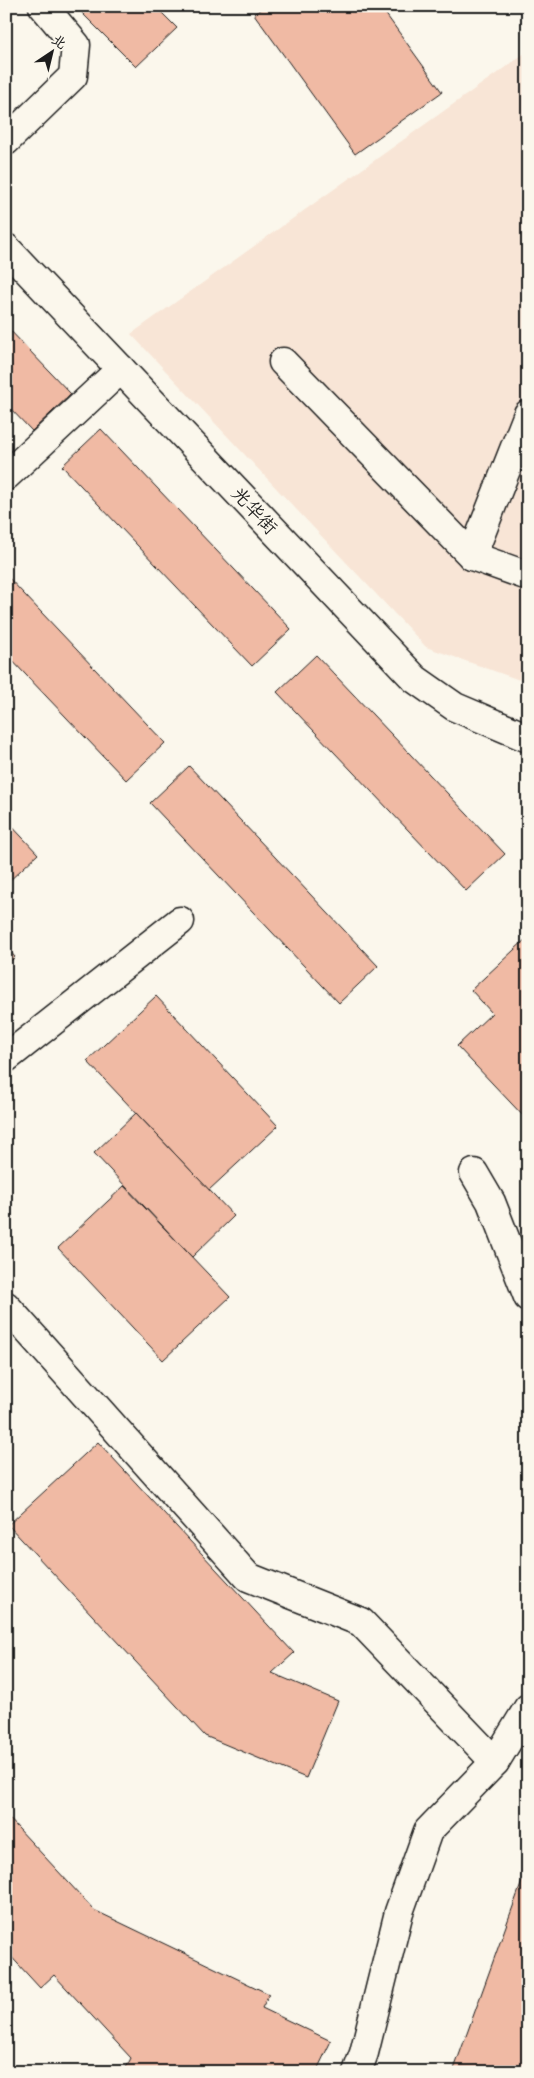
<svg xmlns="http://www.w3.org/2000/svg" width="534" height="2078" font-family="Mynerve,'LXGW WenKai TC',sans-serif">
	<style>
		.built { fill: #f8e5d6 }
		.building { fill: #f0baa4; stroke: #1c1c1c }
		.lines { fill: none; stroke-linecap: round; stroke-linejoin: round }
		.minor-casing { stroke: #1c1c1c; stroke-width: 31 }
		.minor { stroke: #fbf7ec; stroke-width: 28 }
		.labels { text-anchor: middle; stroke-width: 5; stroke-linejoin: round; paint-order: stroke }
		.street-label { font-size: 19px; fill: #1c1c1c; stroke: #fbf7ec }
	</style>
	<rect width="100%" height="100%" fill="#fbf7ec"/>
	<filter id="ink" filterUnits="userSpaceOnUse"><feTurbulence type="fractalNoise" baseFrequency=".02" numOctaves="2"/><feDisplacementMap in="SourceGraphic" scale="10" xChannelSelector="R" yChannelSelector="G"/><feConvolveMatrix kernelMatrix="1 2 1 2 8 2 1 2 1" color-interpolation-filters="sRGB"/></filter>
	<g filter="url(#ink)">
		<path class="built" d="M528,42V683L426,647L131,334L525,53Z"/>
		<g class="building">
			<path d="M87,6H155L177,28L136,67L81,12Z"/>
			<path d="M265,6H380L442,92L355,154L254,14Z"/>
			<path d="M6,326L71,394L32,431L6,404Z"/>
			<path d="M101,429L291,629L252,666L62,466Z"/>
			<path d="M6,575L165,743L126,780L6,654Z"/>
			<path d="M316,655L505,854L466,891L277,692Z"/>
			<path d="M189,766L378,966L339,1003L150,803Z"/>
			<path d="M6,820L38,854L6,884Z"/>
			<path d="M528,937V1121L457,1046L492,1013L471,990Z"/>
			<path d="M6,947L15,957L6,966Z"/>
			<path d="M156,996L278,1126L209,1190L87,1061Z"/>
			<path d="M136,1113L234,1216L192,1257L94,1153Z"/>
			<path d="M124,1186L230,1297L163,1360L58,1248Z"/>
			<path d="M98,1442L294,1653L272,1673L338,1701L306,1778L205,1736L8,1525Z"/>
			<path d="M6,1815L94,1910L269,1994L262,2008L331,2041L316,2072H124L131,2058L54,1975L40,1988L6,1951Z"/>
			<path d="M528,1865V2072H453Z"/>
		</g>
		<g class="lines">
			<defs>
				<g id="minor">
					<path d="M6,141L73,76L76,45L43,6"/>
					<path d="M6,248L415,679L455,707L528,738"/>
					<path d="M283,362L472,556L528,576"/>
					<path d="M6,476L121,369"/>
					<path d="M472,556L528,414"/>
					<path d="M6,1058L180,921"/>
					<path d="M474,1173L491,1202L528,1297"/>
					<path d="M6,1306L248,1577L361,1622L495,1762"/>
					<path d="M357,2072L364,2053L399,1912L428,1831L495,1762L528,1708"/>
				</g>
			</defs>
			<use href="#minor" class="minor-casing"/>
			<use href="#minor" class="minor"/>
		</g>
	</g>
	<g class="labels">
		<g class="street-label">
			<text transform="translate(255 510) rotate(47)" y="7">光华街</text>
		</g>
	</g>
	<rect width="534" height="2078" fill="none" stroke="#fbf7ec" stroke-width="25"/>
	<rect x="12" y="12" width="509" height="2053" fill="none" stroke="#1c1c1c" stroke-width="2" filter="url(#ink)"/>
	<g transform="translate(52 52) rotate(35)" stroke="#fbf7ec" stroke-width="4" paint-order="stroke">
	<path d="M0-4L9 19L0 12L-9 19Z" fill="#1c1c1c"/>
	<text y="-8" font-size="14" font-weight="bold" text-anchor="middle" fill="#1c1c1c">北</text>
	</g>
</svg>
